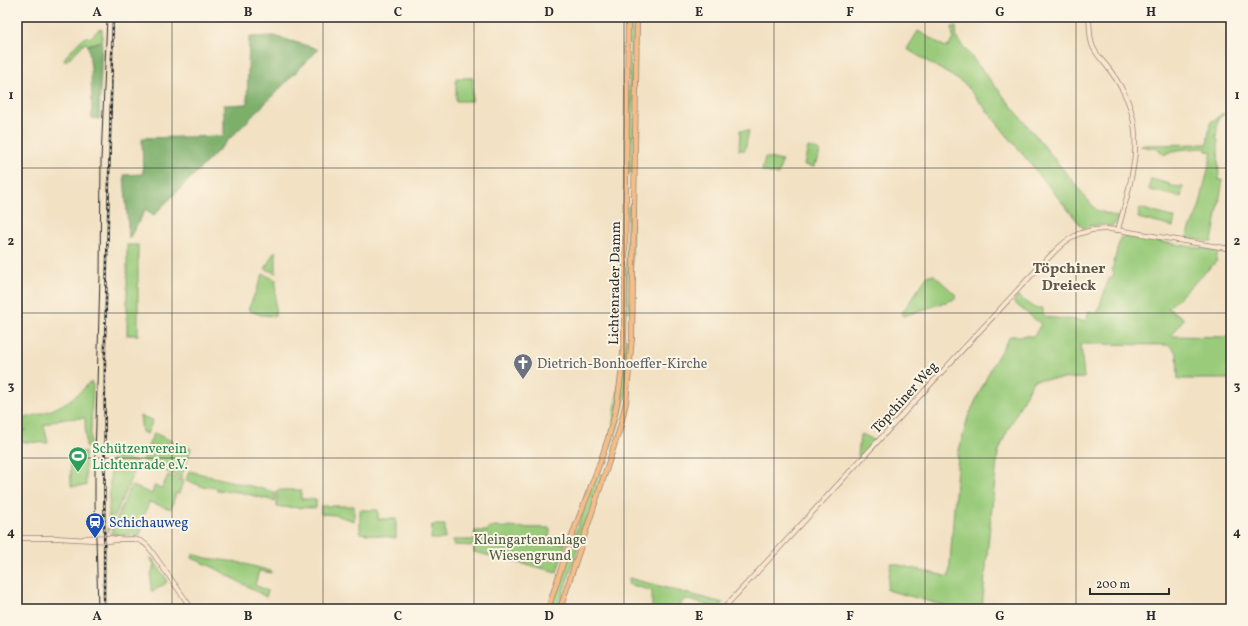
<svg xmlns="http://www.w3.org/2000/svg" width="1248" height="626" font-family="Vollkorn,serif">
	<style>
		.green { fill: #9acb7a; stroke: #627b52 }
		.forest { fill: #7baf6a; stroke: #536d4a }
		.lines { fill: none; stroke-linecap: round; stroke-linejoin: round }
		.secondary-casing { stroke: #8e8677; stroke-width: 5.5 }
		.primary-casing { stroke: #8e8677; stroke-width: 6 }
		.secondary { stroke: #fce5cf; stroke-width: 4 }
		.primary { stroke: #f7bd88; stroke-width: 4.5 }
		.tram { stroke: #2b2b2b; stroke-width: 1 }
		.rail-casing { stroke: #2b2b2b; stroke-width: 2.5 }
		.rail { stroke: #fcf5e5; stroke-width: 1; stroke-dasharray: 3; stroke-linecap: butt }
		.grid { fill: none; stroke: #2b2b2b; stroke-width: 1; stroke-opacity: 0.55 }
		.labels { text-anchor: middle; stroke-width: 4; stroke-linejoin: round; paint-order: stroke }
		.street-label { font-size: 14px; fill: #2b2b2b; stroke: #fcf5e5 }
		.worship-label { font-size: 14px; fill: #5b616d; stroke: #fcf5e5; text-anchor: start }
		.leisure-label { font-size: 14px; fill: #27864d; stroke: #fcf5e5; text-anchor: start }
		.transit-label { font-size: 14px; fill: #164399; stroke: #fcf5e5; text-anchor: start }
		.park-label { font-size: 14px; fill: #4c5b43; stroke: #fcf5e5 }
		.neighbourhood-label { font-size: 15px; font-weight: bold; fill: #605649; stroke: #fcf5e5 }
		.neatline { fill: none; stroke: #2b2b2b; stroke-width: 1.5 }
		.grid-label { font-size: 13px; text-anchor: middle; font-weight: bold; fill: #2b2b2b }
	</style>
	<rect width="100%" height="100%" fill="#fcf5e5"/>
	<filter id="ink" filterUnits="userSpaceOnUse"><feTurbulence type="fractalNoise" baseFrequency=".025" numOctaves="2"/><feDisplacementMap in="SourceGraphic" scale="8" xChannelSelector="R" yChannelSelector="G"/><feConvolveMatrix kernelMatrix="1 2 1 2 8 2 1 2 1" color-interpolation-filters="sRGB"/></filter>
	<filter id="wash" filterUnits="userSpaceOnUse"><feTurbulence type="fractalNoise" baseFrequency=".012" numOctaves="4" result="noise"/><feDisplacementMap in="SourceGraphic" scale="16" xChannelSelector="R" yChannelSelector="G"/><feGaussianBlur stdDeviation="0.9" result="paint"/><feColorMatrix in="noise" values="0 0 0 0 0 0 0 0 0 0 0 0 0 0 0 0 0 1.4 0 .05"/><feComposite in="paint" operator="in"/></filter>
	<g filter="url(#wash)">
		<rect width="100%" height="100%" fill="#f2e1c3"/>
		<g class="green">
			<rect x="630" y="17" width="5" height="31"/>
			<path d="M952,27H956L957,39L1096,210L1118,217L1116,223L1112,226L1096,225L1083,228L965,84L907,49L918,31L947,48L953,39Z"/>
			<path d="M102,29V41L88,45L85,43L65,62L64,59L66,56L82,39L88,36L90,38L98,30Z"/>
			<path d="M630,49H635L634,101H629Z"/>
			<path d="M456,78H473L472,101H456Z"/>
			<path d="M629,103H634V136H628Z"/>
			<path d="M1223,113L1224,114L1218,119L1216,139L1218,140L1219,180H1223L1212,242L1186,238L1199,208L1212,152L1206,151V148C1194,149 1174,148 1164,155L1158,149L1140,146V145L1207,144L1210,123Z"/>
			<path d="M740,130L749,131L745,150H739Z"/>
			<path d="M628,137H634L633,173H628Z"/>
			<path d="M808,147L818,150L820,152L817,163L815,162L814,167L804,165Z"/>
			<path d="M765,157L782,161L778,175L762,171Z"/>
			<path d="M1151,179L1170,184L1169,186L1183,187L1181,197L1149,190Z"/>
			<path d="M628,206L632,207V271H626Z"/>
			<path d="M1140,208L1175,218L1173,227L1138,218Z"/>
			<path d="M1124,236L1218,251L1216,262L1168,308L1183,318V320L1171,336L1231,337V379H1178L1177,353L1169,345L1081,344L1084,378L1034,380L1029,388L1005,436L998,453L989,534L982,609H946V606L887,590L891,563L949,577L958,454L968,417L993,364L1010,336H1034L1041,324L1013,302L1018,296L1034,308H1042L1043,309V315L1045,317L1086,321L1089,311L1097,314L1109,278L1112,277L1114,273L1112,270L1120,238Z"/>
			<rect x="127" y="245" width="11" height="90"/>
			<path d="M274,252H276V273L265,269Z"/>
			<path d="M626,272L632,273L631,312H626Z"/>
			<path d="M263,274L276,280L275,316L261,315L248,310Z"/>
			<path d="M928,275H934L956,295L955,299L904,316L902,313Z"/>
			<path d="M626,339H630L626,394L617,431L612,447H606L612,429Z"/>
			<path d="M90,382L92,383L93,385L90,448H86L85,418L60,419L44,425L48,443L23,442V441L19,440V432L26,430L17,431V415L20,419C49,413 69,405 90,382Z"/>
			<path d="M140,416L153,420L147,434L142,432Z"/>
			<path d="M154,433L172,441L191,448L181,478L142,460Z"/>
			<path d="M862,434L872,439L874,442L861,458L858,456L860,435Z"/>
			<path d="M70,452H85L86,486H71Z"/>
			<path d="M115,457L138,462L108,532L111,460Z"/>
			<path d="M189,471L275,492V501L239,492L217,490L216,488L207,487L206,488L186,480Z"/>
			<path d="M598,473L602,475L558,609H550L579,522Z"/>
			<path d="M168,475L183,481L179,494L176,493L171,509L149,502L143,519L140,536L111,534V533L131,485L152,494L154,486L162,488Z"/>
			<path d="M277,490H301V499H316V508L277,507Z"/>
			<path d="M321,506H354V521L336,515L321,514Z"/>
			<path d="M360,510H378V519H396V538L360,533Z"/>
			<path d="M432,525H445V539H431Z"/>
			<path d="M489,527L550,528L549,542L566,543L557,572L474,552V546L453,545V540H474L475,531H488Z"/>
			<path d="M193,554L206,558L237,562L271,571V573L259,571L255,585L268,591L266,597L215,568L192,558Z"/>
			<path d="M150,558H152L167,580L166,583L154,591H151V575L154,565Z"/>
			<path d="M629,578L723,603L718,608L685,599L676,609H652V591L628,584Z"/>
		</g>
		<g class="forest">
			<path d="M274,36L315,48L318,50L153,216L146,209L129,239L124,175L143,174L142,138L224,136V105L247,104L249,37Z"/>
			<path d="M102,41L99,119L92,118L91,68L88,45Z"/>
		</g>
	</g>
	<g filter="url(#ink)">
		<g class="lines">
			<defs>
				<g id="secondary">
					<path d="M1089,17C1090,27 1089,38 1093,47C1096,54 1101,59 1106,65C1113,74 1119,83 1124,93C1147,137 1130,185 1118,230"/>
					<path d="M17,538H56L109,541L117,540"/>
					<path d="M83,539C93,535 108,538 118,539C124,540 131,538 137,540C143,541 147,545 150,549L192,609"/>
					<path d="M723,609L1025,282L1055,251L1065,242L1078,234L1092,230L1107,229L1118,230L1231,249"/>
				</g>
				<g id="primary">
					<path d="M548,609C557,581 566,553 576,525C591,485 609,445 617,403C621,381 623,359 624,336L628,17"/>
					<path d="M560,609L620,428L626,402L632,338L637,17"/>
				</g>
			</defs>
			<use href="#secondary" class="secondary-casing"/>
			<use href="#primary" class="primary-casing"/>
			<use href="#secondary" class="secondary"/>
			<use href="#primary" class="primary"/>
			<path class="tram" d="M98,609L95,501V459L100,276L101,160L107,17"/>
			<defs>
				<path id="rail" d="M104,609L105,342L113,17"/>
			</defs>
			<use href="#rail" class="rail-casing"/>
			<use href="#rail" class="rail"/>
		</g>
	</g>
	<path class="grid" d="M172,17V609M323,17V609M474,17V609M624,17V609M774,17V609M925,17V609M1076,17V609M17,168H1231M17,313H1231M17,458H1231"/>
	<defs>
		<symbol id="church-pin" viewBox="-11 -11 22 30"><path d="M0 17L-7.5 6A9.5 9.5 0 1 1 7.5 6Z" fill="#6b7280" stroke="#fcf5e5"/><path d="M-1.2-6h2.4v3.5h3.3v2.4h-3.3V6h-2.4V-.1h-3.3v-2.4h3.3Z" fill="#fff"/></symbol>
		<symbol id="stadium-pin" viewBox="-11 -11 22 30"><path d="M0 17L-7.5 6A9.5 9.5 0 1 1 7.5 6Z" fill="#2e9e5b" stroke="#fcf5e5"/><path d="M0-5a6.5 5 0 1 0 0 10a6.5 5 0 1 0 0-10ZM-3.5-1.8h7v3.6h-7Z" fill="#fff"/></symbol>
		<symbol id="station-pin" viewBox="-11 -11 22 30"><path d="M0 17L-7.5 6A9.5 9.5 0 1 1 7.5 6Z" fill="#1a4fb4" stroke="#fcf5e5"/><path d="M-3-6H3Q5-6 5-4V2Q5 4 3 4L4.5 6H3L1.5 4h-3L-3 6H-4.5L-3 4Q-5 4-5 2V-4Q-5-6-3-6ZM-3.5-4v3h7v-3ZM-3.5 1v1.5H-2V1ZM2 1v1.5H3.5V1Z" fill="#fff"/></symbol>
	</defs>
	<g fill-rule="evenodd">
		<use href="#church-pin" x="512" y="352" width="22" height="30"/>
		<use href="#stadium-pin" x="67" y="445" width="22" height="30"/>
		<use href="#station-pin" x="84" y="511" width="22" height="30"/>
	</g>
	<g class="labels">
		<g class="street-label">
			<text transform="translate(614 283) rotate(-89)" y="5">Lichtenrader Damm</text>
			<text transform="translate(904 397) rotate(-48)" y="5">Töpchiner Weg</text>
		</g>
		<g class="worship-label">
			<text x="537" y="368">Dietrich-Bonhoeffer-Kirche</text>
		</g>
		<g class="leisure-label">
			<text x="92" y="453">Schützenverein<tspan x="92" dy="16">Lichtenrade e.V.</tspan></text>
		</g>
		<g class="transit-label">
			<text x="109" y="527">Schichauweg</text>
		</g>
		<g class="park-label">
			<text x="530" y="544">Kleingartenanlage<tspan x="530" dy="16">Wiesengrund</tspan></text>
		</g>
		<g class="neighbourhood-label">
			<text x="1069" y="273">Töpchiner<tspan x="1069" dy="17">Dreieck</tspan></text>
		</g>
	</g>
	<rect width="1248" height="626" fill="none" stroke="#fcf5e5" stroke-width="44"/>
	<path d="M1090 588v6h79v-6" fill="none" stroke="#2b2b2b" stroke-width="2"/>
	<text x="1096" y="588" font-size="12" fill="#2b2b2b" stroke="#fcf5e5" stroke-width="3" paint-order="stroke">200 m</text>
	<rect x="22" y="22" width="1204" height="582" class="neatline"/>
	<g class="grid-label">
		<text x="97" y="16">A</text>
		<text x="248" y="16">B</text>
		<text x="398" y="16">C</text>
		<text x="549" y="16">D</text>
		<text x="699" y="16">E</text>
		<text x="850" y="16">F</text>
		<text x="1000" y="16">G</text>
		<text x="1151" y="16">H</text>
		<text x="11" y="99">1</text>
		<text x="1237" y="99">1</text>
		<text x="11" y="245">2</text>
		<text x="1237" y="245">2</text>
		<text x="11" y="390">3</text>
		<text x="1237" y="390">3</text>
		<text x="11" y="536">4</text>
		<text x="1237" y="536">4</text>
		<text x="97" y="620">A</text>
		<text x="248" y="620">B</text>
		<text x="398" y="620">C</text>
		<text x="549" y="620">D</text>
		<text x="699" y="620">E</text>
		<text x="850" y="620">F</text>
		<text x="1000" y="620">G</text>
		<text x="1151" y="620">H</text>
	</g>
</svg>
